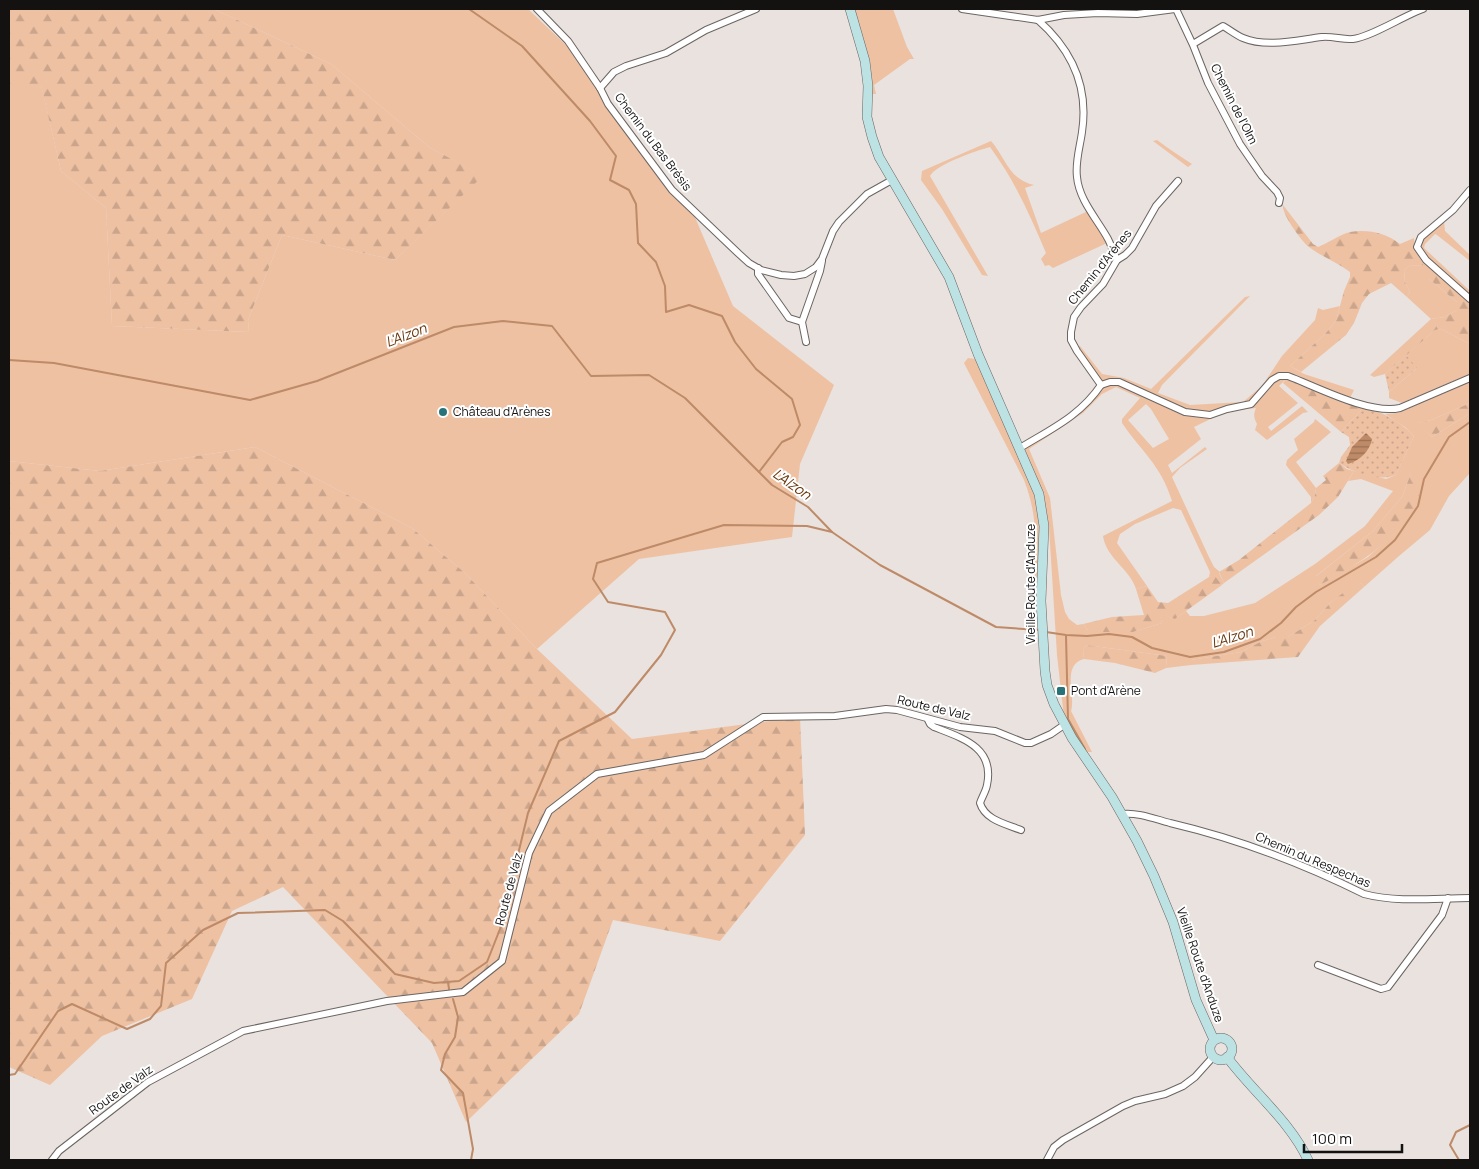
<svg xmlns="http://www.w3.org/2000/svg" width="1479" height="1169" font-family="Manrope,sans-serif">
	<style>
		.grass { fill: #eec1a3; fill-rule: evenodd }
		.forest { fill: url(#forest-firs) }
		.garden { fill: url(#garden-dots) }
		.water { fill: url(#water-rules) }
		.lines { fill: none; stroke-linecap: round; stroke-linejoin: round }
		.stream { stroke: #be8a67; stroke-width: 2 }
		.street-casing { stroke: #6b6562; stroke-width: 8 }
		.secondary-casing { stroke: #6b6562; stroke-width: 10 }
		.street { stroke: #fff; stroke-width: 6 }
		.secondary { stroke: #bce2e4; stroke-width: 9 }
		.poi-dot { fill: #287378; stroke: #fff; stroke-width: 2 }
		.labels { text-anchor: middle; stroke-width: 4; stroke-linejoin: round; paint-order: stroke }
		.street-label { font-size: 12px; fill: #141211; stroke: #fff }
		.poi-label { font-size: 12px; fill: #141211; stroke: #fff; text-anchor: start }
		.water-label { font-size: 14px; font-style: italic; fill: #68360c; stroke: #fff }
	</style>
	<defs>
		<pattern id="forest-firs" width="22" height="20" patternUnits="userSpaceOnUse" patternTransform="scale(1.25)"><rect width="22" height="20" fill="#eec1a3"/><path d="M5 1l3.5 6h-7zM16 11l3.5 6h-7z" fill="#cba58b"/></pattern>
		<pattern id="garden-dots" width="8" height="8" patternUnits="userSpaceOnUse" patternTransform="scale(1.25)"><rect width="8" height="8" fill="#eec1a3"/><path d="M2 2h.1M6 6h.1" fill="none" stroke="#cba58b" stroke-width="1.8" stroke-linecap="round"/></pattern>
		<pattern id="water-rules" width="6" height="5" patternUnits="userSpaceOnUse" patternTransform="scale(1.25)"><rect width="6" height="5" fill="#be8a67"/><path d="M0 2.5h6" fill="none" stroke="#996f53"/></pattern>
	</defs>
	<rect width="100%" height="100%" fill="#e9e2de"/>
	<g class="grass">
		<path d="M214,9H528L566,45L642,153L694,215L733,306L834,385L800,464L792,537L639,559L537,649L465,573L412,528L255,447L100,471L9,461V85L41,84L61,171L106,208L112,326L249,332L248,320L282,235L395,260L482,176L429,147L331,64Z"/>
		<path d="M853,9H893L907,47L914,59H910L874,85L876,94H870Z"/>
		<path d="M1157,140C1169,149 1180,156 1192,164L1188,167L1153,141Z"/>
		<path d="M991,141C1006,158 1008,179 1034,185L1025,188L1041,233L1088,211L1107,243L1053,268L1049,265L1045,266L1041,259L1046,253C1030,215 1015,181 990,147C978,150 935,165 930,176L988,276L982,275L942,209L921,180L922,171Z"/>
		<path d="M1444,221L1445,231L1470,255V261L1437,235L1435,234L1425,244L1424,248L1470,291V297L1427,257L1421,247L1423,240Z"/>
		<path d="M1424,261L1431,268L1429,279L1457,302V310L1445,317L1431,319L1407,297L1410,292L1405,282L1404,270L1409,266L1424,265Z"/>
		<path d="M1250,296L1162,385L1158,393L1190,405L1243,402L1262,386L1282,356L1315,320L1318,308L1323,310L1340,306L1336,321L1325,334L1290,366L1304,374L1354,390L1348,402L1286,379L1279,386L1298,403L1268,427L1271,431L1302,406L1308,412L1303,413L1267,440L1255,430L1257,424C1254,418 1253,415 1256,408L1227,411L1194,427L1201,439L1168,465L1172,473L1205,447L1207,449L1180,468L1172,477L1208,555L1214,567L1220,572L1219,573L1224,583L1222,585L1214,576L1209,577L1210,572L1181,510L1173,508L1135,524L1120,534L1117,543L1147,586L1136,589C1130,569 1106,558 1103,536L1172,501C1161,465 1141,451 1122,423V419L1140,398L1116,387L1102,394L1083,413L1029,449L1050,498L1061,595L1065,612L1069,619L1077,625L1083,624L1088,630L1133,632L1162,623L1159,613L1175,619L1186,611L1190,616H1204L1255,603L1315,564L1365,526L1393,491L1361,479L1348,481L1354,471L1386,479L1396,475L1414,436L1405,427L1385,414L1398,413L1470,381V403L1431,420L1418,423L1432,437L1470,413V473L1449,496L1430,530L1399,556L1364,587L1361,583L1331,602L1315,620L1288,637H1276L1262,641L1241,652L1191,660V665L1166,668L1167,656L1086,645L1083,650L1084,659C1061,665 1076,695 1071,711L1092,752H1086L1064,717L1057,655L1049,527L1044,498L1022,446L1071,417L1101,385L1076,349L1080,346L1102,374L1124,378L1151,389L1245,297ZM1146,404L1151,409L1169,439L1153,448L1128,420ZM1411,473L1395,533L1368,557L1320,585L1316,576L1373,531L1402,497Z"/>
		<path d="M1441,329L1470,344V374L1402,403L1389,398V392L1416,369L1406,355L1435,330Z"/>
		<path d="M968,358L975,359L1035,493L1040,528V550L1037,579L1034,580C1036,543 1038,516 1024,480L964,363Z"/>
		<path d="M1315,419L1331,432L1296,462L1316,488L1315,495L1311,503V497L1286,465L1287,460L1298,450L1294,439L1314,422Z"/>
	</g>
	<g class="forest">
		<path d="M9,9H214L331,64L429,147L483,176L395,260L282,235L248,320L249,332L112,326L106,208L61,171L41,85H9Z"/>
		<path d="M1283,205L1313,244L1318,247C1328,243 1339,235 1350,232C1368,229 1386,233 1400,244L1414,238L1415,248L1425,265L1409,266L1404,270L1405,282L1410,292L1407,297L1391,283L1369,294L1362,303L1354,323L1346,335L1301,372L1290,366L1325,334L1336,321L1344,291L1350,277V272C1337,262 1322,257 1309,247C1302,242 1281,213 1283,205Z"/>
		<path d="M1431,268L1470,303V344L1441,329L1435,330L1385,374L1374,377L1370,375L1431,319L1445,317L1457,310V302L1429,279L1427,273Z"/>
		<path d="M1286,379L1293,380L1360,407H1364L1341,432L1283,383Z"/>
		<path d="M1470,403V413L1432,437L1417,423L1431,420Z"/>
		<path d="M255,447L412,528L465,573L537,649L632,739L800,717L805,835L720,941L613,920L579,1014L466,1122L432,1043L283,887L232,911L192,999L102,1036L50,1085L9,1067V461L100,471Z"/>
		<path d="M1339,463L1347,469L1354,471L1338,497L1319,515L1224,583L1219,572L1239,560L1311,503L1315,495L1316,488L1326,480L1323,476Z"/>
		<path d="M1411,473L1420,480C1420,485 1420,490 1419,495C1410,534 1352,568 1320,585L1315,577L1373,531L1402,497Z"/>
		<path d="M1214,575L1222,585L1175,619L1160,614L1162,623L1133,632H1094L1088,630L1083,624L1112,617L1144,615L1136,589L1147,586L1158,602L1168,603L1209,577Z"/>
		<path d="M1361,583L1364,587L1320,626L1298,657L1191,665V660L1241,652L1262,641L1276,637H1288L1315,620L1331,602L1351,587Z"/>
		<path d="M1086,645L1167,656L1166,668L1155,673L1115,663L1084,659L1083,650Z"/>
	</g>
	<g class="garden">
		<path d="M1406,355L1417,368L1389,392L1385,374Z"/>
		<path d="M1364,407C1384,413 1400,421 1414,436L1396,475C1379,482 1354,473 1339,463L1341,457L1350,445L1349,437L1341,432Z"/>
	</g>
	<path class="water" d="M1366,433L1372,439C1370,451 1359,461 1348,464L1346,461L1352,447Z"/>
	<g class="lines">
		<g class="stream">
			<path d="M469,9L522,46L590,121L616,156L610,180L629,190L636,204L638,243L656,262L665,286L666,312L689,305L722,316L735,342L756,369L792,399L800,425L793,437L782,442L759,472"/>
			<path d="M9,360L54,363L250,400L317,381L454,327L503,321L552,326L591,376L649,375L685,398L772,485L808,507L832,532L880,565L996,627L1039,630"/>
			<path d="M1046,632L1066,635L1087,636L1109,634L1132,637L1152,648L1190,657L1224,652L1260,639L1281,623L1296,607L1316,592L1376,557L1395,540L1418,506L1424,479L1449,437L1470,422"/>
			<path d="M1066,636L1068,719L1085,749"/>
			<path d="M448,982L449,989"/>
			<path d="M453,999L458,1017L455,1037L445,1054L441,1070L463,1093L473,1149L471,1160"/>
			<path d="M9,1075L15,1074L58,1011L72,1004L127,1029L150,1019L161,1006L166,963L203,930L238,913L325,910L343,921L395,974L434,983L459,981L487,962L500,929L528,813L559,741L615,712L661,655L675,630L665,612L608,602L593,579L597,563L724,525L807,526L832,532"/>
			<path d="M1459,1160L1450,1145L1456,1132L1470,1125"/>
		</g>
		<defs>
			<g id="street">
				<path d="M537,9L568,41L600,88L608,104L672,190L738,253L749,263L761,270L781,275L794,276L805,274L816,267L822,259L833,231L839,222L867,194L892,180"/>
				<path d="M962,9L1038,20L1064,15L1098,13L1137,14L1175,9"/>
				<path d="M1176,9L1193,45L1208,83L1240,144L1262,176L1277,192L1280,198L1279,203"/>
				<path d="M1038,20C1072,50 1089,86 1082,132C1080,147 1075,162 1077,177C1079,200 1097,219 1108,239C1111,245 1114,253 1117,260"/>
				<path d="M1193,44L1223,26C1230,30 1236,35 1243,38C1267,48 1297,40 1322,37C1333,36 1343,40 1353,39C1371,37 1403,16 1423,9"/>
				<path d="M600,88L614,72L626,66L666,53L706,30L756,9"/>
				<path d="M1470,190L1453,210L1421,237L1417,247L1426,260L1470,299"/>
				<path d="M758,268V274L789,318L802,322"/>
				<path d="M806,342L802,322L820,271L822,261"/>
				<path d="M1101,385L1110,382H1119L1185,412L1210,415L1227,409L1251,404L1272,380L1279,376H1288C1317,387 1370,415 1400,408L1470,378"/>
				<path d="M1020,448C1051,429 1080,416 1101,385L1077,351L1071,340V332L1074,317L1081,307L1103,284L1117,260L1125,255L1132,248L1156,206L1178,181"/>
				<path d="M928,720L930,724L934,727C962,738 995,747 987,785C986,791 982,797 980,803C985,820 1006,824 1021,830"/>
				<path d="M1122,814C1137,812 1155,819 1170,823C1238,839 1302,863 1364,894C1398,903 1436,898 1470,898"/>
				<path d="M1318,965L1381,989L1388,987L1442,915L1448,898"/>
				<path d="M52,1160L59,1151L148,1082L243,1031L387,1001L463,992L502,961L529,853L549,811L597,774L704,755L763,717L835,716L886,709L897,710L960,727L995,731L1025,743H1031L1051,734L1064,725"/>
				<path d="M1047,1160L1054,1147L1063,1140L1123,1106L1135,1101L1165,1094L1183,1086L1195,1077L1213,1057"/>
			</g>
			<g id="secondary">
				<path d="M850,9L865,61L868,86L867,117L872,137L879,157L949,277L978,354L1039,494L1044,526L1041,601L1045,671L1047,685L1054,704L1072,738L1112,797L1137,841L1154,876L1173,922L1196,1000L1214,1040"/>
				<circle cx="1221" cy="1049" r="11"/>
				<path d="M1227,1057C1253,1092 1290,1121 1308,1160"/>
			</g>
		</defs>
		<use href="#street" class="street-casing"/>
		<use href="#secondary" class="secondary-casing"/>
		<use href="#street" class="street"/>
		<use href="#secondary" class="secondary"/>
	</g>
	<g class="poi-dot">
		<circle cx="443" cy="412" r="5"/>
		<rect x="1056" y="686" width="10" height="10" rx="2.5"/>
	</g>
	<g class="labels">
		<g class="street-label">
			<text transform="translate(1234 104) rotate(63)" y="4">Chemin de l'Olm</text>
			<text transform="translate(653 142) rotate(53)" y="4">Chemin du Bas Brésis</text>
			<text transform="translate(1100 267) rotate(-51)" y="4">Chemin d'Arènes</text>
			<text transform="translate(1031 584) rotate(-90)" y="4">Vieille Route d'Anduze</text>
			<text transform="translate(934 708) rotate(13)" y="4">Route de Valz</text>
			<text transform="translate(1313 860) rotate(23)" y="4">Chemin du Respechas</text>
			<text transform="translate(509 889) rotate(-75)" y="4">Route de Valz</text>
			<text transform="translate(1200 965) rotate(71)" y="4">Vieille Route d'Anduze</text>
			<text transform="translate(121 1090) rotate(-36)" y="4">Route de Valz</text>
		</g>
		<g class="poi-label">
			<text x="453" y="416">Château d'Arènes</text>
			<text x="1071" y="695">Pont d'Arène</text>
		</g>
		<g class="water-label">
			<text transform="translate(406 335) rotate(-21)" y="5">L'Alzon</text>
			<text transform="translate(792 484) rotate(35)" y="5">L'Alzon</text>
			<text transform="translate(1232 637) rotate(-17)" y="5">L'Alzon</text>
		</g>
	</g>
	<rect width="1479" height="1169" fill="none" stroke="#141211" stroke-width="20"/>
	<path d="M1304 1144v8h98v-8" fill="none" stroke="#141211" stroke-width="2.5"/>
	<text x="1312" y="1144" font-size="15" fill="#141211" stroke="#ffffff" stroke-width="4" paint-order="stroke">100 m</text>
</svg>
